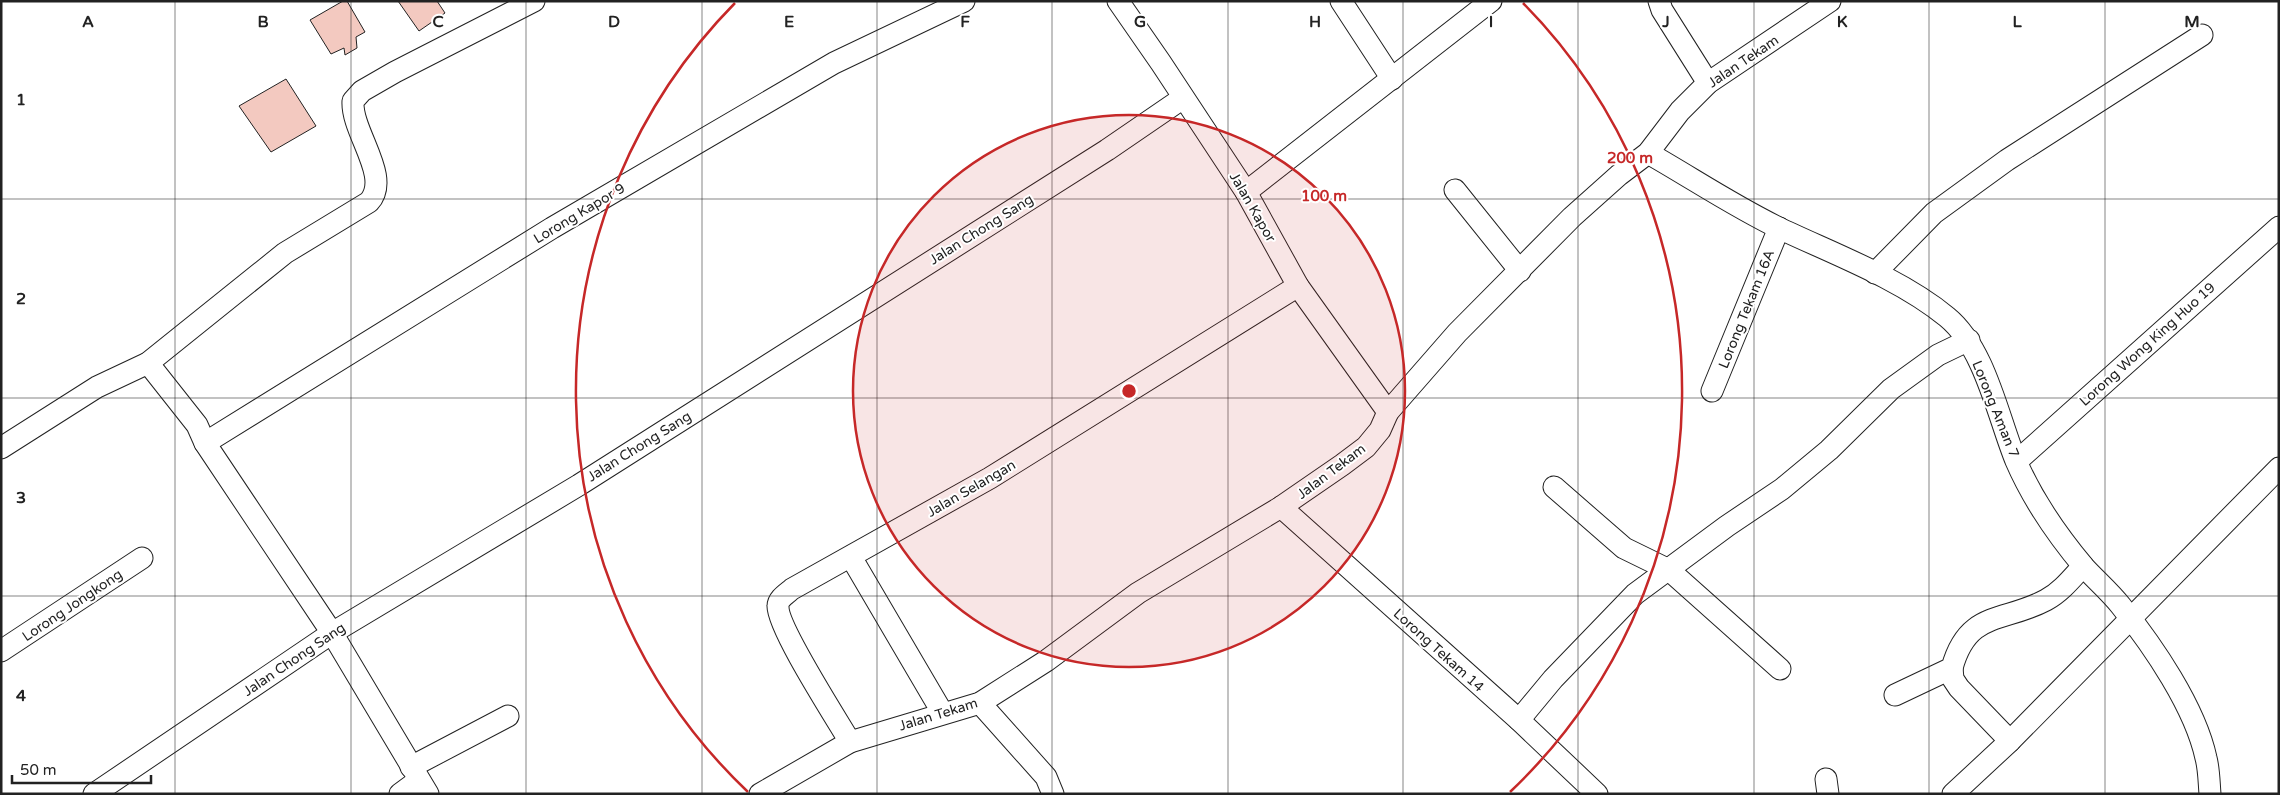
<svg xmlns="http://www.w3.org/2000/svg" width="2280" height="795" font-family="'Varela Round',sans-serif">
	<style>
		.building { fill: #f3c9c0; stroke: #222 }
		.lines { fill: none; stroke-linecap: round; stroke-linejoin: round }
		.minor-casing { stroke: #222; stroke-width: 23 }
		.minor { stroke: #fff; stroke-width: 21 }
		.grid { fill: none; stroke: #222; stroke-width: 1; stroke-opacity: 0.55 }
		.ring { fill: none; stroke: #c62828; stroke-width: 2.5 }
		.labels { text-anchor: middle; stroke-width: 4; stroke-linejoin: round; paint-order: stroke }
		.street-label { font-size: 14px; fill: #222; stroke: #fff }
		.grid-label { font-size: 16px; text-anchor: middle; font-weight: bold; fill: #222; stroke: #fff; stroke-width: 4; stroke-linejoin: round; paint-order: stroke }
		.centre { fill: #c62828; stroke: #fff; stroke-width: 2.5 }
		.ring-label { font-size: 15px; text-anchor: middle; font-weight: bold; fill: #c62828; stroke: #fff; stroke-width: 4; stroke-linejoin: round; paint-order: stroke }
	</style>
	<rect width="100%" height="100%" fill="#fff"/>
	<g class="building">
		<path d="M343,1H347L365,32L356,37L357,48L345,55L344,48L331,54L310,20Z"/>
		<path d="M398,1H437L445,13L419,31Z"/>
		<path d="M286,79L316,126L271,152L239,106Z"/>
	</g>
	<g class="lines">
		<defs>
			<g id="minor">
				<path d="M1118,1L1161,63L1246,192L1298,286L1388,412"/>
				<path d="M1341,1L1392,79"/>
				<path d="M1659,1L1662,10L1708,83"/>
				<path d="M1648,153C1692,178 1735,207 1781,229C1834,254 1901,279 1947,317C1985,348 1998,417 2016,461C2032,498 2058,536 2084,567C2096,580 2110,592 2121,606C2153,646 2195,707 2206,758C2209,769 2209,782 2210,794"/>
				<path d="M1455,190L1520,271"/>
				<path d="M1246,192L1491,1"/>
				<path d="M1875,273L1934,213L2007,160L2202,35"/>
				<path d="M148,363L197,425L205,443L332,633L428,794"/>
				<path d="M1712,391L1779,228"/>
				<path d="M205,443L552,228L834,63L964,1"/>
				<path d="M1,448L97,387L148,363L285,253L369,202C392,177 351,132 353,101L362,91L395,72L534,1"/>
				<path d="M2017,461L2279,227"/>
				<path d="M1554,487L1624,548L1669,570L1780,669"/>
				<path d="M1281,507L1519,720L1597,794"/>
				<path d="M851,557L942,712"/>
				<path d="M1,651L142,558"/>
				<path d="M1952,668L1953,679L1959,688L2010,741"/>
				<path d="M1895,695L1952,668C1968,610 2003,623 2046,600C2061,592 2072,578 2083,566"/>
				<path d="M980,703L1046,777L1053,794"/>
				<path d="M1519,720L1553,679L1635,594L1727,526L1782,489L1829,450L1891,389L1938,355L1969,340"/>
				<path d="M850,742C836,718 777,627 778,606C778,599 786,594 792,589L990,478L1298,286"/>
				<path d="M411,767L508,716"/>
				<path d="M1826,779L1828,794"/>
				<path d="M94,794L332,633L579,485L1107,150L1183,98"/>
				<path d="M400,794L419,780"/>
				<path d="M760,794L850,742L980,703L1046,661L1138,593L1281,507L1342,465L1366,447L1380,430L1388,412L1457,333L1572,217L1619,175L1648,153L1680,111L1708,83L1830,1"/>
				<path d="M1953,794L2010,741L2279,468"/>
			</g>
		</defs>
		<use href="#minor" class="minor-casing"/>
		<use href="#minor" class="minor"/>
	</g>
	<path class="grid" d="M175,1V794M351,1V794M526,1V794M702,1V794M877,1V794M1052,1V794M1228,1V794M1403,1V794M1578,1V794M1754,1V794M1929,1V794M2105,1V794M1,199H2279M1,398H2279M1,596H2279"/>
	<circle cx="1129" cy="391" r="276" fill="#c62828" fill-opacity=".12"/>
	<g class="ring">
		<circle cx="1129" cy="391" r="276"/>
		<path d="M748 792A553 553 0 0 1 735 3M1523 3A553 553 0 0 1 1510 792"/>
	</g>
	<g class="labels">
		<g class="street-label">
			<text transform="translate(1743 61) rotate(-34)" y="5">Jalan Tekam</text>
			<text transform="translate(1253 207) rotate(60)" y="5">Jalan Kapor</text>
			<text transform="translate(579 213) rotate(-31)" y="5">Lorong Kapor 9</text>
			<text transform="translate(981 229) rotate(-32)" y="5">Jalan Chong Sang</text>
			<text transform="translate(1746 309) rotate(-68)" y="5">Lorong Tekam 16A</text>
			<text transform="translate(2147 344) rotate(-42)" y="5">Lorong Wong King Huo 19</text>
			<text transform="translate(1996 409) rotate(68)" y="5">Lorong Aman 7</text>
			<text transform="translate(639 446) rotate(-32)" y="5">Jalan Chong Sang</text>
			<text transform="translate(1331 471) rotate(-37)" y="5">Jalan Tekam</text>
			<text transform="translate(971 488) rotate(-30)" y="5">Jalan Selangan</text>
			<text transform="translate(72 605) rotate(-34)" y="5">Lorong Jongkong</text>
			<text transform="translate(1439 650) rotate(42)" y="5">Lorong Tekam 14</text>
			<text transform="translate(294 659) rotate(-34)" y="5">Jalan Chong Sang</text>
			<text transform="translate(938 714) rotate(-17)" y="5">Jalan Tekam</text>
		</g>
	</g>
	<g class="grid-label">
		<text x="88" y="27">A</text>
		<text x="263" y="27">B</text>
		<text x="438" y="27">C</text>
		<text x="614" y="27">D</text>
		<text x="789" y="27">E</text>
		<text x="965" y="27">F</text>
		<text x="1140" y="27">G</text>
		<text x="1315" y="27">H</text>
		<text x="1491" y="27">I</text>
		<text x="1666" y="27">J</text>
		<text x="1842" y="27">K</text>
		<text x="2017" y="27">L</text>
		<text x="2192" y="27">M</text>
		<text x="21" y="105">1</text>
		<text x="21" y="304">2</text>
		<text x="21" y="503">3</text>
		<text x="21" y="701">4</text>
	</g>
	<circle cx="1129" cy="391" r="8" class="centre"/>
	<g class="ring-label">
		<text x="1630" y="163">200 m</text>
		<text x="1324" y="201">100 m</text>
	</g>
	<rect width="2280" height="795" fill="none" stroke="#222222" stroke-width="5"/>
	<path d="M12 775v8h139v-8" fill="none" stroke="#222222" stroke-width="2.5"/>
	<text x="20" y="775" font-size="15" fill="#222222" stroke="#ffffff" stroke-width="4" paint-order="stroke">50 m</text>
</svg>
